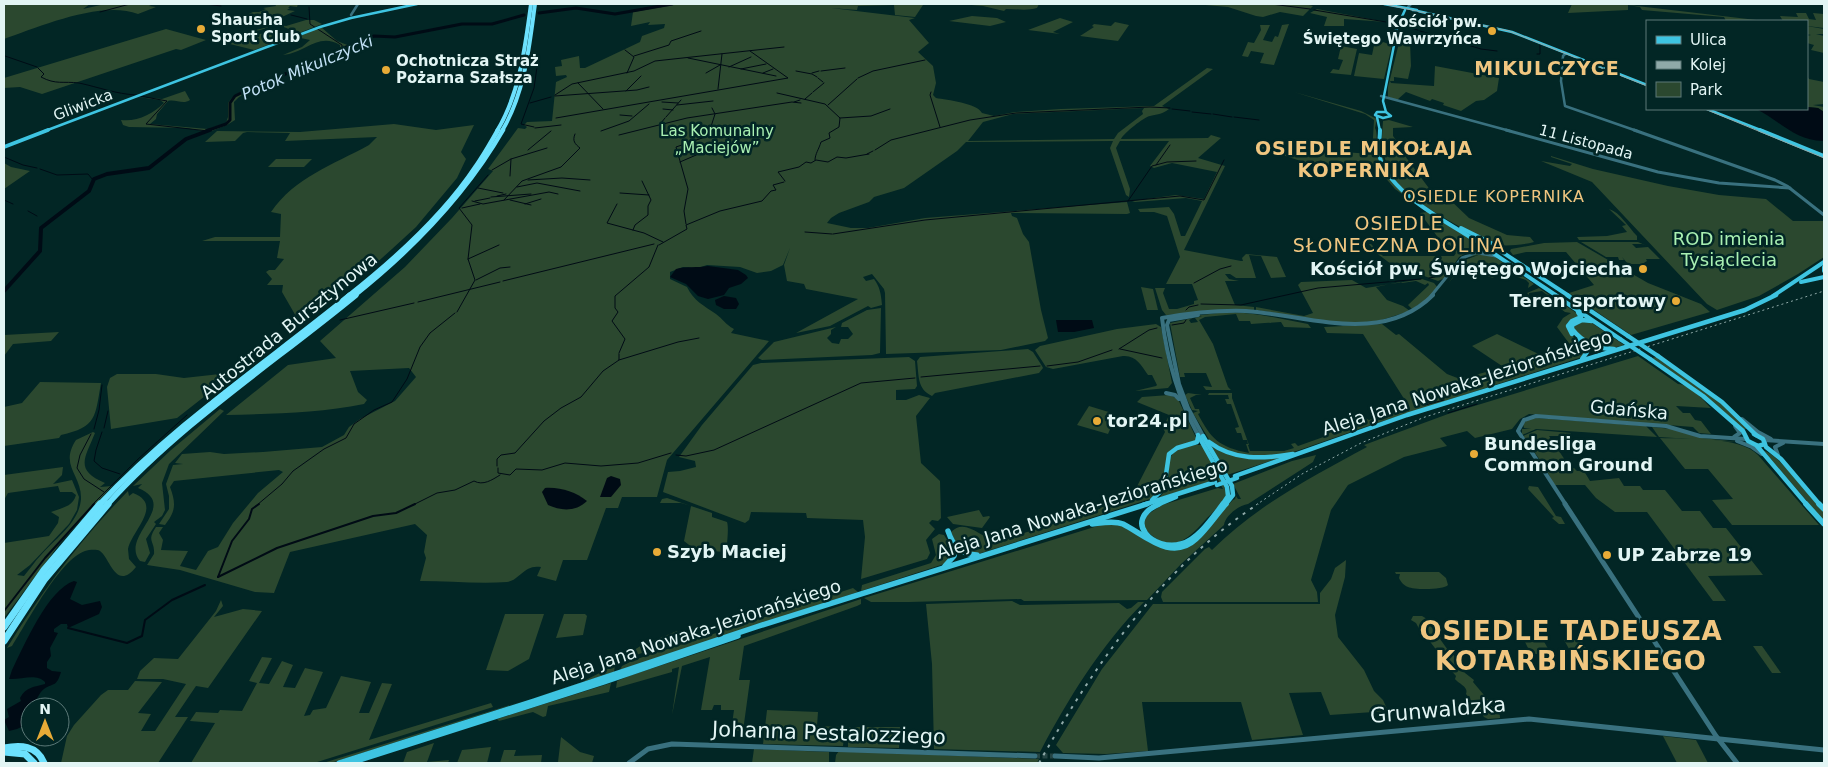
<svg xmlns="http://www.w3.org/2000/svg" width="1828" height="767" font-family="'DejaVu Sans',sans-serif">
	<style>
		.green { fill: #2b482f; fill-rule: evenodd }
		.water { fill: #000b15 }
		.lines { fill: none; stroke-linecap: round; stroke-linejoin: round }
		.stream-far1 { stroke: #000b15; stroke-width: 1 }
		.stream { stroke: #000b15; stroke-width: 2 }
		.river-far1 { stroke: #000b15; stroke-width: 3 }
		.river { stroke: #000b15; stroke-width: 4 }
		.minor-tunnel { stroke: #244544; stroke-width: 5; stroke-dasharray: 5 2.5; stroke-linecap: butt }
		.minor-far3 { stroke: #39717f; stroke-width: 2.5 }
		.minor-far2 { stroke: #39717f; stroke-width: 3 }
		.minor-far1 { stroke: #39717f; stroke-width: 4 }
		.minor { stroke: #39717f; stroke-width: 5 }
		.major-far3 { stroke: #3ec4e1; stroke-width: 2.5 }
		.major-far2 { stroke: #3ec4e1; stroke-width: 4 }
		.major-far1 { stroke: #3ec4e1; stroke-width: 4.5 }
		.major { stroke: #3ec4e1; stroke-width: 5.5 }
		.highway-far3 { stroke: #6ce1fd; stroke-width: 4 }
		.highway-far2 { stroke: #6ce1fd; stroke-width: 4.5 }
		.highway-far1 { stroke: #6ce1fd; stroke-width: 5.5 }
		.highway { stroke: #6ce1fd; stroke-width: 7 }
		.tram { stroke: #8fa9a8; stroke-width: 1 }
		.rail-far1 { stroke: #8fa9a8; stroke-width: 1; stroke-dasharray: 2 3; stroke-linecap: butt }
		.rail { stroke: #8fa9a8; stroke-width: 2; stroke-dasharray: 3 6; stroke-linecap: butt }
		.major-bridge { stroke: #3ec4e1; stroke-width: 4.5 }
		.poi-dot { fill: #e8ab37; stroke: #022625; stroke-width: 2 }
		.labels { text-anchor: middle; stroke-width: 5; stroke-linejoin: round; paint-order: stroke }
		.far-poi-label { font-size: 15px; font-weight: bold; fill: #e2f5f4; stroke: #022625; text-anchor: start }
		.far-street-label { font-size: 15px; fill: #e2f5f4; stroke: #022625 }
		.far-park-label { font-size: 15px; fill: #a9f0b2; stroke: #022625 }
		.far-water-label { font-size: 16px; font-style: italic; fill: #c2e1f6; stroke: #022625 }
		.far-neighbourhood-label { font-size: 16px; letter-spacing: 1px; fill: #f0c680; stroke: #022625 }
		.park-label { font-size: 18px; fill: #a9f0b2; stroke: #022625 }
		.poi-label { font-size: 18px; font-weight: bold; fill: #e2f5f4; stroke: #022625; text-anchor: start }
		.street-label { font-size: 18px; fill: #e2f5f4; stroke: #022625 }
		.far-district-label { font-size: 19px; font-weight: bold; letter-spacing: 1px; fill: #f0c680; stroke: #022625 }
		.neighbourhood-label { font-size: 19px; letter-spacing: 1px; fill: #f0c680; stroke: #022625 }
		.near-street-label { font-size: 21px; fill: #e2f5f4; stroke: #022625 }
		.near-district-label { font-size: 26px; font-weight: bold; letter-spacing: 1px; fill: #f0c680; stroke: #022625 }
	</style>
	<rect width="100%" height="100%" fill="#022625"/>
	<g class="green">
		<path d="M4,4H90L83,9L105,4H153L149,6L156,7L138,14C101,0 39,27 4,39Z"/>
		<path d="M275,4H298L297,7L290,6L288,8H290L287,10L295,11L282,17L267,28L224,40L220,39L268,27L234,20L253,12H259L266,9L263,8L276,6Z"/>
		<path d="M680,4L923,5L915,17L895,15L894,5L858,6L857,10L831,8L915,18L909,20L929,43L918,52L933,66L936,83L933,95L936,98C947,100 977,103 982,113L994,116L1015,112L1061,109L1154,106L1207,68L1213,69L1162,106L1169,109C1162,114 1159,114 1150,116C1144,117 1124,133 1121,139L1208,138L1211,135L1221,138L1198,158L1225,166L1184,250L1241,261H1243L1242,258L1246,254L1277,257L1286,277L1271,278L1261,256L1249,255L1256,278H1236L1230,274H1225L1229,279L1239,281H1225L1235,305L1254,307V310L1166,315L1162,310L1155,288H1165L1163,293L1169,309H1177L1194,304V301L1198,300L1192,284H1166L1180,257L1167,216L1154,212H1140L1138,209L1169,207L1174,214L1181,236H1185L1202,201L1186,198L1135,202L1132,201L1176,195L1204,199L1217,172L1172,163L1154,168L1150,166L1169,141H1120L1116,148L1130,189L1129,197L1126,195L1110,148L1113,141L966,142L957,151L904,188L874,197L869,202L839,213L831,218L827,223L851,228H868L925,218L1127,202L1130,213L1127,214L1011,213L1012,216L1017,218L1023,234L1029,242L1041,310L1048,338L1045,341L1001,350L886,354L885,293L884,289L872,274L863,277L866,281L874,279C880,287 881,294 882,305L871,308L868,306L830,326L796,333L858,299L806,289L804,284L787,281L784,265L790,248L783,265L771,271L757,273L740,267L707,265L698,268L683,267L670,272V279L687,287C693,300 704,306 716,314C723,319 725,324 734,329L731,333L769,341L667,460L657,497H622L618,508H606L587,560H563L556,581L537,576L541,567C524,564 520,580 507,582C479,584 448,581 420,581L426,558L424,552L427,535L415,524L290,552L274,593L255,592L180,570L147,565L154,554C155,540 146,542 156,527H163L159,533L163,540L161,550L188,551L180,566L196,570L208,551L218,547L233,523L258,493L283,472L279,470L174,481L170,487C176,503 176,511 165,525L159,524L169,509V496L166,484L173,465L183,464L175,463L182,454L210,452L224,454L263,452L322,447L344,435L349,427L360,419L395,401L416,377L409,368L350,371L358,392L367,400L364,404C319,413 272,414 226,415L288,365L336,358L320,341L405,267L452,218L493,171L488,169L518,128L525,129L527,127L524,125L527,122L552,121L556,82L567,77L566,75L556,76L555,67L562,66L561,60L579,56L580,68H585L640,42L642,36L664,28L665,24L648,25L650,22L631,26L633,12ZM1144,108L1142,111L1143,114L1118,133L1114,139L968,141L983,122L1013,114Z"/>
		<path d="M960,4H1039L1037,8C1027,11 1017,9 1006,9L1004,11L983,6Z"/>
		<path d="M1194,4H1304L1313,6L1303,16L1280,12L1263,17L1256,16L1228,7Z"/>
		<path d="M1572,4H1620L1765,21H1726L1724,17L1642,10L1640,7L1628,5V10L1568,13Z"/>
		<path d="M1317,9L1386,22L1344,19V26H1324L1327,17L1310,13Z"/>
		<path d="M1796,13H1806L1809,19L1816,20L1813,13L1824,14V28L1807,26V21H1783L1780,16L1798,17Z"/>
		<path d="M972,16L997,18L1006,22L990,26L949,21Z"/>
		<path d="M1060,18L1073,22L1053,32L1060,34L1028,30Z"/>
		<path d="M306,20H314L322,24L299,33L276,24L286,26Z"/>
		<path d="M1115,22L1129,25L1118,41L1080,36L1094,27L1092,26L1094,24L1111,26Z"/>
		<path d="M1289,24L1274,65L1260,63L1264,53L1251,51L1248,57L1242,56L1248,42L1254,43L1261,30L1260,25H1270L1263,40L1272,42L1275,36L1278,37L1282,25Z"/>
		<path d="M1807,26L1824,29V34H1816L1824,36V53L1811,50L1814,45L1807,43V36L1811,35L1807,34Z"/>
		<path d="M321,27L337,41L350,46L315,65L274,78L271,82L239,97L234,102L235,120L227,125L209,132L186,128L129,127L123,125L121,120C137,122 153,114 164,103L160,100L138,97L162,99L185,91L190,100C183,105 176,99 168,101L157,114L156,119L150,124L208,129L226,123L228,117V103C241,83 291,74 313,64C322,60 332,54 340,48V45C318,32 306,53 283,55L302,47L310,40L296,37Z"/>
		<path d="M166,29L206,40L181,50L176,49L42,94L20,87L4,88V78Z"/>
		<path d="M274,31H278L290,37L254,50L214,40L241,41L255,35Z"/>
		<path d="M1400,39L1410,42L1411,66L1408,79L1394,77V81H1390L1391,83L1434,86L1435,66L1499,78L1497,91L1484,100L1476,101L1461,111L1443,105L1444,103L1432,99L1430,101L1406,92L1397,100L1388,97V87Z"/>
		<path d="M1375,41L1381,42V44L1383,42L1392,45L1384,79L1354,76L1359,53L1372,55Z"/>
		<path d="M1341,46L1357,49L1351,75L1330,73L1333,69L1339,70L1343,60L1338,59Z"/>
		<path d="M1807,76L1809,79L1824,82V104L1813,105L1824,107V112L1818,108L1807,107Z"/>
		<path d="M1294,92L1361,111L1377,119L1375,128C1379,135 1374,152 1381,165C1391,184 1443,225 1462,233C1472,238 1474,243 1477,245L1476,248L1459,257L1445,278L1438,281L1391,264L1375,252L1369,244H1371L1383,256H1454L1456,253L1450,245L1442,243L1420,213L1427,212L1395,189L1376,167H1328L1313,165L1255,146L1372,154L1374,120L1365,114Z"/>
		<path d="M1389,120L1413,127L1393,128V136L1396,140H1390L1392,152L1405,156L1431,191L1446,196L1469,218L1507,235L1530,237L1534,242C1523,245 1507,246 1499,245C1487,244 1475,235 1464,229C1436,213 1379,184 1380,146L1384,161L1393,176C1381,153 1381,148 1383,121Z"/>
		<path d="M394,124L436,130L474,125L461,152L466,159L457,178L416,227L392,249L372,267L297,318L282,292L283,285H267L272,279L266,272L269,270H275L284,259L277,258L280,241H202L215,237H280L281,214L271,212C295,177 333,165 369,145L377,137L285,141L290,133L247,132L243,133L235,141L205,142L217,131L300,132Z"/>
		<path d="M1551,156L1593,169L1668,186L1719,195L1766,199L1793,221H1824V257L1798,274L1759,296L1717,310L1707,304L1592,182L1541,161L1570,166L1572,164L1551,157Z"/>
		<path d="M276,159H312L304,167H268Z"/>
		<path d="M4,163L11,167L30,171L4,189Z"/>
		<path d="M1609,209C1620,212 1629,228 1637,236V240H1579L1577,237L1607,236L1627,232L1622,226L1626,225Z"/>
		<path d="M1577,242L1648,283L1701,304L1710,312L1631,335L1569,293L1594,285L1566,252H1526L1513,255L1510,251L1511,249L1544,243Z"/>
		<path d="M1581,242H1638L1647,246L1642,244H1632L1636,248L1648,247L1660,259H1646L1647,261L1642,264H1628L1622,257L1624,260H1619L1618,257H1606Z"/>
		<path d="M1482,253L1495,257L1534,284L1528,288L1529,283L1526,280L1502,272L1498,271L1493,278L1472,271L1455,275L1448,284L1465,260L1481,254L1466,258L1456,267C1463,258 1470,254 1482,253Z"/>
		<path d="M1422,279L1434,283L1438,288L1432,296L1412,309L1408,305L1429,285L1428,283L1425,285L1416,281L1402,283L1400,282L1376,287L1387,300L1403,306L1410,311L1378,321L1342,324L1256,310V307L1304,316L1313,313L1298,285L1301,282L1352,280L1366,288Z"/>
		<path d="M1141,287L1153,289L1158,310H1147Z"/>
		<path d="M1539,288L1578,314L1579,316L1567,323V328L1585,352L1582,357L1368,426L1285,455L1251,456L1231,453L1210,441L1193,413L1198,411L1192,410L1185,395L1188,393L1202,395H1196L1190,398L1195,409H1199L1200,413L1198,414C1211,439 1219,447 1249,453L1246,444H1248L1247,440H1243L1241,433H1237L1235,428L1239,427L1231,404H1227L1225,399H1229L1228,395H1208L1209,393H1232V398L1249,445H1248L1250,451H1284L1294,448L1291,444L1295,443L1298,446L1329,435L1327,432L1331,430L1334,433L1364,422L1362,419L1365,418L1369,420L1391,412L1389,409L1393,408L1396,410L1408,405L1363,334L1327,333L1324,327L1382,324L1396,335L1399,334L1447,374L1460,379L1486,372L1489,374L1502,366L1472,346L1497,334L1555,362L1565,358L1574,350L1557,327L1563,318L1571,313L1565,312L1546,298L1547,295L1542,291L1529,293V295L1527,293Z"/>
		<path d="M881,308L880,353L872,355L762,360L758,358L774,342L836,327L831,330V334L827,338L832,343L839,344L841,339H848L853,334L848,327H841L842,323L867,310Z"/>
		<path d="M1226,312C1255,312 1281,319 1308,324L1311,328L1284,327L1281,322L1251,324L1250,321H1239L1236,314L1205,317L1199,320L1213,344L1228,387L1231,390H1206L1203,386L1212,387L1206,373H1184L1185,377H1180L1175,350L1181,383L1170,323L1193,318L1189,320L1191,323L1198,322L1195,318L1202,316H1194Z"/>
		<path d="M1589,321L1624,345C1602,352 1591,344 1574,330L1573,325L1577,322Z"/>
		<path d="M1156,324L1161,327L1172,383L1168,388L1135,391L1156,386L1157,385L1152,375H1148C1141,365 1136,355 1123,356L1053,369L1046,367L1035,350L1040,346L1117,329Z"/>
		<path d="M59,332L51,341L13,344L4,356V335Z"/>
		<path d="M1028,349L1033,352L1042,366L1043,368L1039,373L935,393L932,396C917,389 919,376 917,361L920,357Z"/>
		<path d="M1638,356L1678,384C1691,385 1703,400 1711,408L1676,406L1683,413H1690L1695,420L1701,421L1711,434L1699,433L1693,427L1529,414L1520,419L1512,429L1475,438L1467,431L1440,438L1447,446L1404,457L1348,485L1331,510L1311,580L1317,592L1318,602H1163L1161,597L1162,592L1205,549L1209,547L1212,550C1256,506 1313,476 1367,447L1364,445L1448,414Z"/>
		<path d="M909,357L915,361L917,386L915,389L896,390V400H906L919,395L930,398L916,416L921,463L940,481L941,518L938,521L932,520L929,523L935,529L926,540L930,553L927,559L861,579L865,537L863,520L807,518L806,513L751,512L749,520L745,523L663,492L668,472L680,471L696,467L695,461L679,457L702,425L753,365L761,363Z"/>
		<path d="M1656,357L1725,406L1747,429H1743L1652,358Z"/>
		<path d="M117,374H156L184,378L220,374L228,378L177,418L111,429L107,387L110,378Z"/>
		<path d="M40,382L101,383C95,417 97,427 61,435L59,438L4,446V407L22,403Z"/>
		<path d="M1169,395L1178,399L1197,440L1168,454L1164,487L1150,499L978,554L959,549L951,532C965,517 981,538 995,540C997,541 1000,540 1002,540L1062,521L1069,513L1077,516L1100,509L1107,497L1122,501L1131,498L1165,432L1163,428L1169,415L1137,402L1142,397Z"/>
		<path d="M1089,406L1112,413L1115,418L1108,434L1077,425Z"/>
		<path d="M220,409L224,411L169,464L162,483L165,510L162,516L154,522L156,524L146,539L150,553L145,562L140,561C119,536 181,506 138,488L142,484L133,486L171,450Z"/>
		<path d="M1536,418L1646,426L1657,437L1536,429L1522,435V429H1531L1524,428L1523,424L1527,420Z"/>
		<path d="M1652,427L1672,429L1702,438L1738,442L1659,437Z"/>
		<path d="M1537,430L1571,433L1568,436H1549L1569,466L1545,467L1523,436Z"/>
		<path d="M93,432L95,433C85,458 74,470 105,483L100,487L112,486L61,542L4,618V543L49,536L58,523L59,517L51,512C61,508 73,507 76,495L72,492H60L58,486L8,493L4,500V475L63,467L62,475L53,484L72,480L79,497L77,510L69,524L30,565L17,575L24,576C30,569 35,561 41,555C56,538 79,523 81,499C82,475 59,466 76,440Z"/>
		<path d="M1660,438C1685,439 1740,436 1758,455L1819,525H1732L1712,500L1733,499L1708,469H1685Z"/>
		<path d="M1195,445H1202L1225,486L1227,494C1223,503 1214,511 1207,518C1186,542 1170,556 1144,528V517L1162,505L1218,488L1223,489L1216,476L1212,477L1208,482L1159,498C1182,475 1150,452 1195,445Z"/>
		<path d="M1211,445L1230,455L1283,457L1227,475Z"/>
		<path d="M1764,451C1777,452 1813,500 1824,512V521Z"/>
		<path d="M1316,455L1313,462L1248,504C1239,505 1225,516 1224,525L1181,564L1147,600L1024,601L1021,599L909,602H871L864,598L1104,524L1123,525L1150,543L1183,549L1233,500L1235,499L1236,496L1238,499H1241L1233,484L1292,461Z"/>
		<path d="M1553,468H1574L1577,471H1584L1590,481L1619,478L1624,486H1640L1643,490H1665L1682,511H1700L1713,528H1726L1763,575L1708,576L1726,601H1713L1647,512H1615L1596,498L1585,485H1554L1546,469Z"/>
		<path d="M1529,486L1538,487L1556,516L1561,517L1565,524H1559L1552,518L1554,517L1528,489Z"/>
		<path d="M128,491L129,496L133,493C164,505 132,530 128,549L129,559L136,567C116,592 110,558 100,551C96,549 89,550 85,551C60,559 27,623 12,646L7,648C42,591 81,539 128,491Z"/>
		<path d="M667,498L712,513V517L727,522C729,527 727,545 726,552L711,551L702,555L684,541L691,506L681,503H660L662,499Z"/>
		<path d="M979,510L983,517L989,516L990,517L982,528L953,524L947,517Z"/>
		<path d="M939,534L944,535L954,551L947,563L861,591L862,585L931,563L936,555L932,539Z"/>
		<path d="M1346,560L1345,577L1335,615L1338,637L1364,670L1374,691L1383,700L1388,711L1330,715L1321,692L1289,693L1303,735L1252,740L1241,702H1142L1148,751L1106,754L1063,753L1056,745L1102,669L1153,604H1320V593L1331,579L1335,568Z"/>
		<path d="M1395,572H1439L1446,578L1448,585C1444,590 1414,590 1408,587C1403,585 1401,582 1399,578L1400,574H1396Z"/>
		<path d="M853,588L858,592L620,670L622,666L634,660Z"/>
		<path d="M861,599V604L857,606L744,646L739,680H750L743,731H731L734,710H721V705H714L712,710H701L710,657L682,666L672,715L679,667L672,669V672L616,688L617,681L629,676Z"/>
		<path d="M221,600L223,606L214,617L243,609L262,611L208,688L196,686L175,717H188L158,763H61L67,736L74,725L101,695L108,690H128L135,681L162,682L138,713L151,714L141,731H155L186,684L163,679H137L140,671L154,658L178,659L216,611Z"/>
		<path d="M1012,601L1020,605L1119,603L1127,609L1131,608L1138,602H1144C1101,645 1068,699 1040,752L934,749L932,664L926,604Z"/>
		<path d="M505,614H544L529,659L508,671L486,670Z"/>
		<path d="M564,614H585L587,616L583,635L556,638Z"/>
		<path d="M1413,616H1422L1427,619L1426,621C1431,628 1436,631 1441,637L1440,639L1450,653L1453,654L1465,673L1474,680L1473,682L1489,701L1488,703C1492,708 1501,711 1500,718L1488,719L1484,717L1466,694C1469,687 1459,684 1455,679L1456,676C1451,670 1445,666 1440,659L1441,656L1428,639L1424,638L1416,623L1411,620Z"/>
		<path d="M677,631L681,639L628,658V654L642,645Z"/>
		<path d="M1523,638H1542L1551,654H1531Z"/>
		<path d="M1564,640H1581L1588,652H1607L1612,661H1593L1598,670H1581Z"/>
		<path d="M1753,646H1762L1781,673H1772Z"/>
		<path d="M262,657L272,658L259,683L269,684L282,661L293,665L283,687L295,688L305,668L323,672L304,716L310,715L313,710L326,708L341,676L371,682L359,713H369L382,683L392,684L369,740L491,703L493,707L314,763H191L215,723L190,721L196,712L218,713L220,710L242,711L257,683L249,681Z"/>
		<path d="M615,665L614,672L331,763H323L578,684Z"/>
		<path d="M611,683L609,692L548,706L546,716L543,717L533,712L499,721L497,719Z"/>
		<path d="M767,710L818,712L817,726L845,727L843,746L763,744Z"/>
		<path d="M848,727H900L899,748L848,747Z"/>
		<path d="M1663,736L1696,740L1708,763H1677Z"/>
		<path d="M561,737L580,752L594,756L592,763H552L558,762Z"/>
		<path d="M434,743L427,762L449,760L448,763H403L407,752Z"/>
		<path d="M491,747L487,763H457L462,750Z"/>
		<path d="M754,749L829,752V763H752Z"/>
		<path d="M504,750H516L514,756L542,755L541,763H500Z"/>
		<path d="M839,751L1039,759L1037,763H835L836,755Z"/>
	</g>
	<g class="water">
		<path d="M1807,107L1818,108L1824,112V116H1823L1824,117L1823,141C1795,141 1779,120 1756,109H1807Z"/>
		<path d="M708,266L738,270L746,275L748,278L741,284L729,288L724,295L708,299L698,296L686,284L670,277L676,269C687,266 697,268 708,266Z"/>
		<path d="M724,296L736,298L739,304L736,309H724L716,305L715,300Z"/>
		<path d="M1056,320H1092L1094,328L1074,332H1058Z"/>
		<path d="M611,476L620,479L621,485L611,497H600L607,478Z"/>
		<path d="M545,488C561,487 575,492 587,501C576,512 561,511 548,505L542,492Z"/>
		<path d="M74,581L77,582L70,599L82,605L100,601L102,607L99,614L68,628L67,624H61L54,629V632L58,633L50,648L51,656L47,662V668L52,671L61,672C56,688 54,682 44,689C39,693 37,699 34,704L35,707H30L28,715L30,723L17,729L9,731L4,720L9,717L7,709L21,701L20,698C26,687 34,687 45,684V682C36,673 21,680 9,679L12,670C24,646 48,589 74,581Z"/>
	</g>
	<g class="lines">
		<g class="stream-far1">
			<path d="M205,4L221,6"/>
			<path d="M1271,4L1310,9"/>
			<path d="M309,7L310,24L342,45V49"/>
			<path d="M1314,10L1386,22L1418,30"/>
			<path d="M100,12L130,4"/>
			<path d="M291,15L307,19"/>
			<path d="M1420,31L1438,36"/>
			<path d="M1441,37L1481,49L1497,51"/>
			<path d="M625,50L634,57L627,73"/>
			<path d="M1537,54H1540V45"/>
			<path d="M5,56L37,67"/>
			<path d="M634,56L669,45L671,41L701,31"/>
			<path d="M688,58L776,76"/>
			<path d="M729,67L751,57"/>
			<path d="M38,68L44,74L41,77C56,85 63,81 79,83C98,87 116,94 136,95"/>
			<path d="M741,69L766,64"/>
			<path d="M796,71L812,74L817,77"/>
			<path d="M821,71L845,68"/>
			<path d="M706,73L720,65"/>
			<path d="M763,73L773,69"/>
			<path d="M812,73L819,71"/>
			<path d="M818,78L823,82"/>
			<path d="M858,78L873,71L925,60"/>
			<path d="M578,83L603,109"/>
			<path d="M718,89L722,54"/>
			<path d="M626,91L641,76"/>
			<path d="M813,92L824,83"/>
			<path d="M931,92L930,95L940,127"/>
			<path d="M777,93L825,104L840,118L839,127L829,133L830,138L821,142C819,149 815,154 815,160"/>
			<path d="M555,95L572,84L634,71L655,61L784,47"/>
			<path d="M140,96L167,101L146,124L208,131"/>
			<path d="M555,96L637,90L649,87"/>
			<path d="M805,99L812,93"/>
			<path d="M662,102L678,103"/>
			<path d="M794,102L800,100"/>
			<path d="M530,103L551,97"/>
			<path d="M677,105L713,101"/>
			<path d="M828,105L857,79"/>
			<path d="M663,109L673,110"/>
			<path d="M1172,109L1190,111"/>
			<path d="M1192,112L1211,114"/>
			<path d="M1213,114L1232,117"/>
			<path d="M620,115L632,116"/>
			<path d="M666,117L681,100"/>
			<path d="M1234,117L1259,120"/>
			<path d="M556,118L788,78L750,51"/>
			<path d="M840,118L871,116L890,109"/>
			<path d="M661,123L665,118"/>
			<path d="M534,127L521,124L534,88L537,67"/>
			<path d="M535,128L561,125"/>
			<path d="M601,131L629,121L649,104"/>
			<path d="M619,135L687,118L792,102L801,103"/>
			<path d="M528,150L551,131"/>
			<path d="M875,150L891,140L970,120L1016,113L1150,107L1170,108"/>
			<path d="M867,154L873,151"/>
			<path d="M4,157L23,165L37,168"/>
			<path d="M680,162L724,143L730,137"/>
			<path d="M1156,165L1170,145"/>
			<path d="M40,169L57,175L88,174L93,180"/>
			<path d="M492,170L511,159L547,148"/>
			<path d="M510,176L511,159"/>
			<path d="M528,180L562,178L590,180"/>
			<path d="M785,181L778,172L799,167L806,162L811,163L816,160L828,162L837,157L846,158L869,154"/>
			<path d="M517,187L537,183L580,191"/>
			<path d="M478,188L503,193"/>
			<path d="M620,193L649,195"/>
			<path d="M497,196L506,194"/>
			<path d="M491,197L531,194"/>
			<path d="M4,200L13,204"/>
			<path d="M504,200L522,181L561,167L580,148C575,144 572,141 575,134"/>
			<path d="M510,200L531,205"/>
			<path d="M472,201L483,204L549,192L558,194"/>
			<path d="M475,201L490,198"/>
			<path d="M1128,201L1152,166L1167,162L1196,161"/>
			<path d="M525,204L541,199"/>
			<path d="M617,204L607,223L644,233L663,242"/>
			<path d="M462,208L480,204"/>
			<path d="M28,211L37,216"/>
			<path d="M686,224L684,211L688,189L676,147L708,136L715,114L712,108"/>
			<path d="M633,230L635,225L648,215V206L651,200L642,181"/>
			<path d="M805,232L832,234"/>
			<path d="M833,234L925,220L1180,196L1204,200L1224,160"/>
			<path d="M659,245L687,229L686,225L720,211L762,201L771,191L776,190L773,185L784,182"/>
			<path d="M468,259L499,245"/>
			<path d="M1429,278L1435,277"/>
			<path d="M476,280L500,268L510,267"/>
			<path d="M503,281L654,244"/>
			<path d="M1194,283L1220,269L1231,266"/>
			<path d="M418,302L500,282"/>
			<path d="M1201,304L1241,305L1318,288L1421,279"/>
			<path d="M1186,310L1189,307L1198,305"/>
			<path d="M457,312L475,280L468,259L472,225L459,208L488,175"/>
			<path d="M340,320L414,303"/>
			<path d="M1172,325L1184,323L1186,320"/>
			<path d="M1119,349L1149,330L1157,328"/>
			<path d="M1120,349L1162,358"/>
			<path d="M619,353L625,339L612,321L618,312L615,308V296L649,267L658,245"/>
			<path d="M619,360L678,342L699,338"/>
			<path d="M1047,366L1078,362L1112,350"/>
			<path d="M921,377L1040,366"/>
			<path d="M1425,405L1444,400"/>
			<path d="M1448,413L1477,404"/>
			<path d="M104,428L108,411"/>
			<path d="M94,429L99,410L102,385"/>
			<path d="M102,432L96,450L94,461L102,468L120,474"/>
			<path d="M91,434L80,455L77,468L84,479L104,492"/>
			<path d="M676,455L686,456L714,450L861,383L915,378"/>
			<path d="M497,466V459L501,455L515,453L544,421L561,408L581,397L603,371L619,360V354"/>
			<path d="M498,468V473L510,475L516,469L542,470L565,463L601,466L638,463L671,453"/>
			<path d="M92,505L137,460L187,415"/>
			<path d="M257,505L282,484L293,471L324,449L346,438L354,424L374,410L392,402L407,379L420,347L430,333L455,313"/>
			<path d="M413,505L437,493L455,490L474,481C483,486 492,480 500,475"/>
		</g>
		<g class="stream">
			<path d="M218,577L232,541L249,519L252,509L259,504"/>
			<path d="M218,577L277,548L373,516L396,513L415,504"/>
			<path d="M4,611L45,558L94,504"/>
			<path d="M68,628L127,643L142,636L145,620L172,600L205,585"/>
		</g>
		<g class="river-far1">
			<path d="M539,13L576,8L615,14L672,4"/>
			<path d="M206,131L226,124L230,120V103L235,96L263,82L313,64L334,52L374,36L395,37L462,24H492L524,15"/>
		</g>
		<path class="river" d="M4,291L40,251L41,228L89,191L94,179L107,174L149,168L186,139L210,130"/>
		<path class="minor-tunnel" d="M1035,756H1055"/>
		<g class="minor-far3">
			<path d="M1408,7L1411,4"/>
			<path d="M351,15L358,4"/>
			<path d="M1566,53L1563,56L1561,81L1565,106L1637,131"/>
			<path d="M1381,96L1510,131"/>
		</g>
		<g class="minor-far2">
			<path d="M1506,130L1658,172L1719,183L1790,188"/>
			<path d="M1634,130L1775,180L1787,186L1824,215"/>
			<path d="M1478,253L1496,256"/>
			<path d="M1431,296L1462,258L1485,249"/>
		</g>
		<g class="minor-far1">
			<path d="M1198,315L1169,320L1167,325L1179,384L1188,408L1203,436"/>
			<path d="M1166,393L1175,395L1179,399"/>
			<path d="M1742,419L1758,432L1771,439"/>
			<path d="M1198,435C1178,398 1167,360 1162,318C1190,313 1218,310 1246,311C1307,315 1382,346 1433,295"/>
			<path d="M1734,437L1740,433L1735,426"/>
			<path d="M1764,440L1824,444"/>
			<path d="M1737,441L1752,447L1762,454"/>
			<path d="M1778,455L1775,447L1783,443"/>
			<path d="M1566,505L1518,431L1524,420L1536,416L1666,426L1700,436L1746,439"/>
		</g>
		<g class="minor">
			<path d="M1565,504L1716,736L1737,763"/>
			<path d="M1055,756L1099,758L1529,719L1824,750"/>
			<path d="M629,763L648,749L672,744L1035,756"/>
		</g>
		<g class="major-far3">
			<path d="M1384,4L1417,10"/>
			<path d="M1413,10L1512,32L1647,85"/>
			<path d="M1395,32L1405,10"/>
			<path d="M1707,109L1763,131"/>
			<path d="M1377,112H1386L1391,116L1383,118L1375,115Z"/>
			<path d="M1386,112L1383,101L1397,30"/>
			<path d="M1377,117L1380,131"/>
			<path d="M45,131L320,27L351,18L417,4"/>
		</g>
		<g class="major-far2">
			<path d="M1380,130C1380,140 1377,152 1381,161C1396,199 1453,224 1485,247"/>
			<path d="M1760,130L1824,156"/>
			<path d="M4,147L48,130"/>
			<path d="M1461,228L1495,245"/>
			<path d="M1502,252L1569,296"/>
			<path d="M1493,253L1557,296"/>
			<path d="M1824,267V271"/>
			<path d="M1801,282L1824,277"/>
			<path d="M1773,296L1824,262"/>
		</g>
		<g class="major-far1">
			<path d="M1555,295L1620,339"/>
			<path d="M1567,295L1628,336"/>
			<path d="M1592,321L1582,320L1572,325V329C1583,343 1597,349 1614,349"/>
			<path d="M1572,334L1568,326L1572,321L1581,317L1578,312"/>
			<path d="M1578,340L1587,352L1582,359"/>
			<path d="M1658,356L1722,402L1756,435"/>
			<path d="M1650,359L1703,396L1743,431L1748,441L1758,446L1765,444"/>
			<path d="M1754,434L1763,439L1766,447L1781,459L1820,505"/>
			<path d="M1198,435L1227,487L1228,496L1222,505"/>
			<path d="M1203,436L1232,486L1233,495L1225,505"/>
			<path d="M1209,442C1234,461 1263,459 1293,454"/>
			<path d="M1757,446L1807,505"/>
			<path d="M1235,476L1407,415L1745,310L1776,295"/>
			<path d="M1152,500L1164,488L1169,454L1177,448L1197,442L1198,437"/>
			<path d="M1143,505L1215,482"/>
			<path d="M1157,505L1176,497"/>
		</g>
		<g class="major">
			<path d="M1159,504C1121,521 1154,552 1181,544C1198,540 1213,517 1223,504"/>
			<path d="M1806,504L1824,524"/>
			<path d="M1819,504L1824,509"/>
			<path d="M1092,524C1101,523 1114,520 1123,524C1145,535 1171,562 1196,539C1207,529 1216,515 1226,504"/>
			<path d="M948,531C953,546 961,555 977,555"/>
			<path d="M945,566L954,556L955,546"/>
			<path d="M339,763L534,701L756,627L1147,504"/>
			<path d="M350,763L604,682L738,636"/>
		</g>
		<g class="highway-far3">
			<path d="M497,131C520,93 525,47 531,4"/>
			<path d="M502,131C525,92 529,48 535,4"/>
		</g>
		<g class="highway-far2">
			<path d="M348,296C395,259 443,216 476,166C484,155 491,142 498,130"/>
			<path d="M354,296C413,249 465,196 503,130"/>
		</g>
		<g class="highway-far1">
			<path d="M99,505C174,425 265,364 350,295"/>
			<path d="M107,505C180,424 272,364 356,295"/>
		</g>
		<g class="highway">
			<path d="M4,627L44,570L100,504"/>
			<path d="M4,641L44,580L108,504"/>
			<path d="M4,748C20,745 37,745 44,763"/>
			<path d="M4,752L25,754L34,763"/>
		</g>
		<g class="tram">
			<path d="M1384,4L1509,31L1647,86"/>
			<path d="M1705,109L1824,158"/>
		</g>
		<path class="rail-far1" d="M1256,505L1302,474L1361,443L1425,417L1824,291"/>
		<path class="rail" d="M1039,763C1095,664 1161,568 1258,504"/>
		<g class="major-bridge">
			<path d="M1628,336L1658,356"/>
			<path d="M1620,339L1650,359"/>
			<path d="M1217,485L1237,478"/>
		</g>
	</g>
	<g class="poi-dot">
		<circle cx="201" cy="29" r="5"/>
		<circle cx="1492" cy="31" r="5"/>
		<circle cx="386" cy="70" r="5"/>
		<circle cx="1643" cy="269" r="5"/>
		<circle cx="1676" cy="301" r="5"/>
		<circle cx="1097" cy="421" r="5"/>
		<circle cx="1474" cy="454" r="5"/>
		<circle cx="657" cy="552" r="5"/>
		<circle cx="1607" cy="555" r="5"/>
	</g>
	<g class="labels">
		<g class="far-poi-label">
			<text x="211" y="25">Shausha<tspan x="211" dy="17">Sport Club</tspan></text>
			<text x="1482" y="27" text-anchor="end">Kościół pw.<tspan x="1482" dy="17">Świętego Wawrzyńca</tspan></text>
			<text x="396" y="66">Ochotnicza Straż<tspan x="396" dy="17">Pożarna Szałsza</tspan></text>
		</g>
		<g class="far-street-label">
			<text transform="translate(83 105) rotate(-21)" y="5">Gliwicka</text>
			<text transform="translate(1586 142) rotate(15)" y="5">11 Listopada</text>
		</g>
		<g class="far-park-label">
			<text x="717" y="136">Las Komunalny<tspan x="717" dy="17">„Maciejów”</tspan></text>
		</g>
		<g class="far-water-label">
			<text transform="translate(307 67) rotate(-23)" y="6">Potok Mikulczycki</text>
		</g>
		<g class="far-neighbourhood-label">
			<text x="1494" y="202">OSIEDLE KOPERNIKA</text>
		</g>
		<g class="park-label">
			<text x="1729" y="245">ROD imienia<tspan x="1729" dy="21">Tysiąclecia</tspan></text>
		</g>
		<g class="poi-label">
			<text x="1633" y="275" text-anchor="end">Kościół pw. Świętego Wojciecha</text>
			<text x="1666" y="307" text-anchor="end">Teren sportowy</text>
			<text x="1107" y="427">tor24.pl</text>
			<text x="1484" y="450">Bundesliga<tspan x="1484" dy="21">Common Ground</tspan></text>
			<text x="667" y="558">Szyb Maciej</text>
			<text x="1617" y="561">UP Zabrze 19</text>
		</g>
		<g class="street-label">
			<text transform="translate(289 326) rotate(-39)" y="6">Autostrada Bursztynowa</text>
			<text transform="translate(1467 383) rotate(-18)" y="6">Aleja Jana Nowaka-Jeziorańskiego</text>
			<text transform="translate(1629 410) rotate(5)" y="6">Gdańska</text>
			<text transform="translate(1082 509) rotate(-17)" y="6">Aleja Jana Nowaka-Jeziorańskiego</text>
			<text transform="translate(696 632) rotate(-18)" y="6">Aleja Jana Nowaka-Jeziorańskiego</text>
		</g>
		<g class="far-district-label">
			<text x="1547" y="75">MIKULCZYCE</text>
			<text x="1364" y="155">OSIEDLE MIKOŁAJA<tspan x="1364" dy="22">KOPERNIKA</tspan></text>
		</g>
		<g class="neighbourhood-label">
			<text x="1399" y="230">OSIEDLE<tspan x="1399" dy="22">SŁONECZNA DOLINA</tspan></text>
		</g>
		<g class="near-street-label">
			<text transform="translate(1438 710) rotate(-5)" y="7">Grunwaldzka</text>
			<text transform="translate(829 733) rotate(2)" y="7">Johanna Pestalozziego</text>
		</g>
		<g class="near-district-label">
			<text x="1571" y="640">OSIEDLE TADEUSZA<tspan x="1571" dy="30">KOTARBIŃSKIEGO</tspan></text>
		</g>
	</g>
	<rect width="1828" height="767" fill="none" stroke="#e2f5f4" stroke-width="10"/>
	<rect x="1646" y="20" width="162" height="90" fill="#022625" stroke="#5c7978"/>
	<rect x="1656" y="36" width="25" height="8" fill="#3ec4e1" stroke="#5c7978"/>
	<text x="1690" y="45" font-size="15" fill="#e2f5f4">Ulica</text>
	<rect x="1656" y="61" width="25" height="8" fill="#8fa9a8" stroke="#5c7978"/>
	<text x="1690" y="70" font-size="15" fill="#e2f5f4">Kolej</text>
	<rect x="1656" y="82" width="25" height="15" fill="#2b482f" stroke="#5c7978"/>
	<text x="1690" y="95" font-size="15" fill="#e2f5f4">Park</text>
	<g transform="translate(45 722)"><circle r="24" fill="#022625" stroke="#5c7978"/>
	<path d="M0-4L9 19L0 12L-9 19Z" fill="#e8ab37"/>
	<text y="-8" font-size="14" font-weight="bold" text-anchor="middle" fill="#e2f5f4">N</text>
	</g>
</svg>
